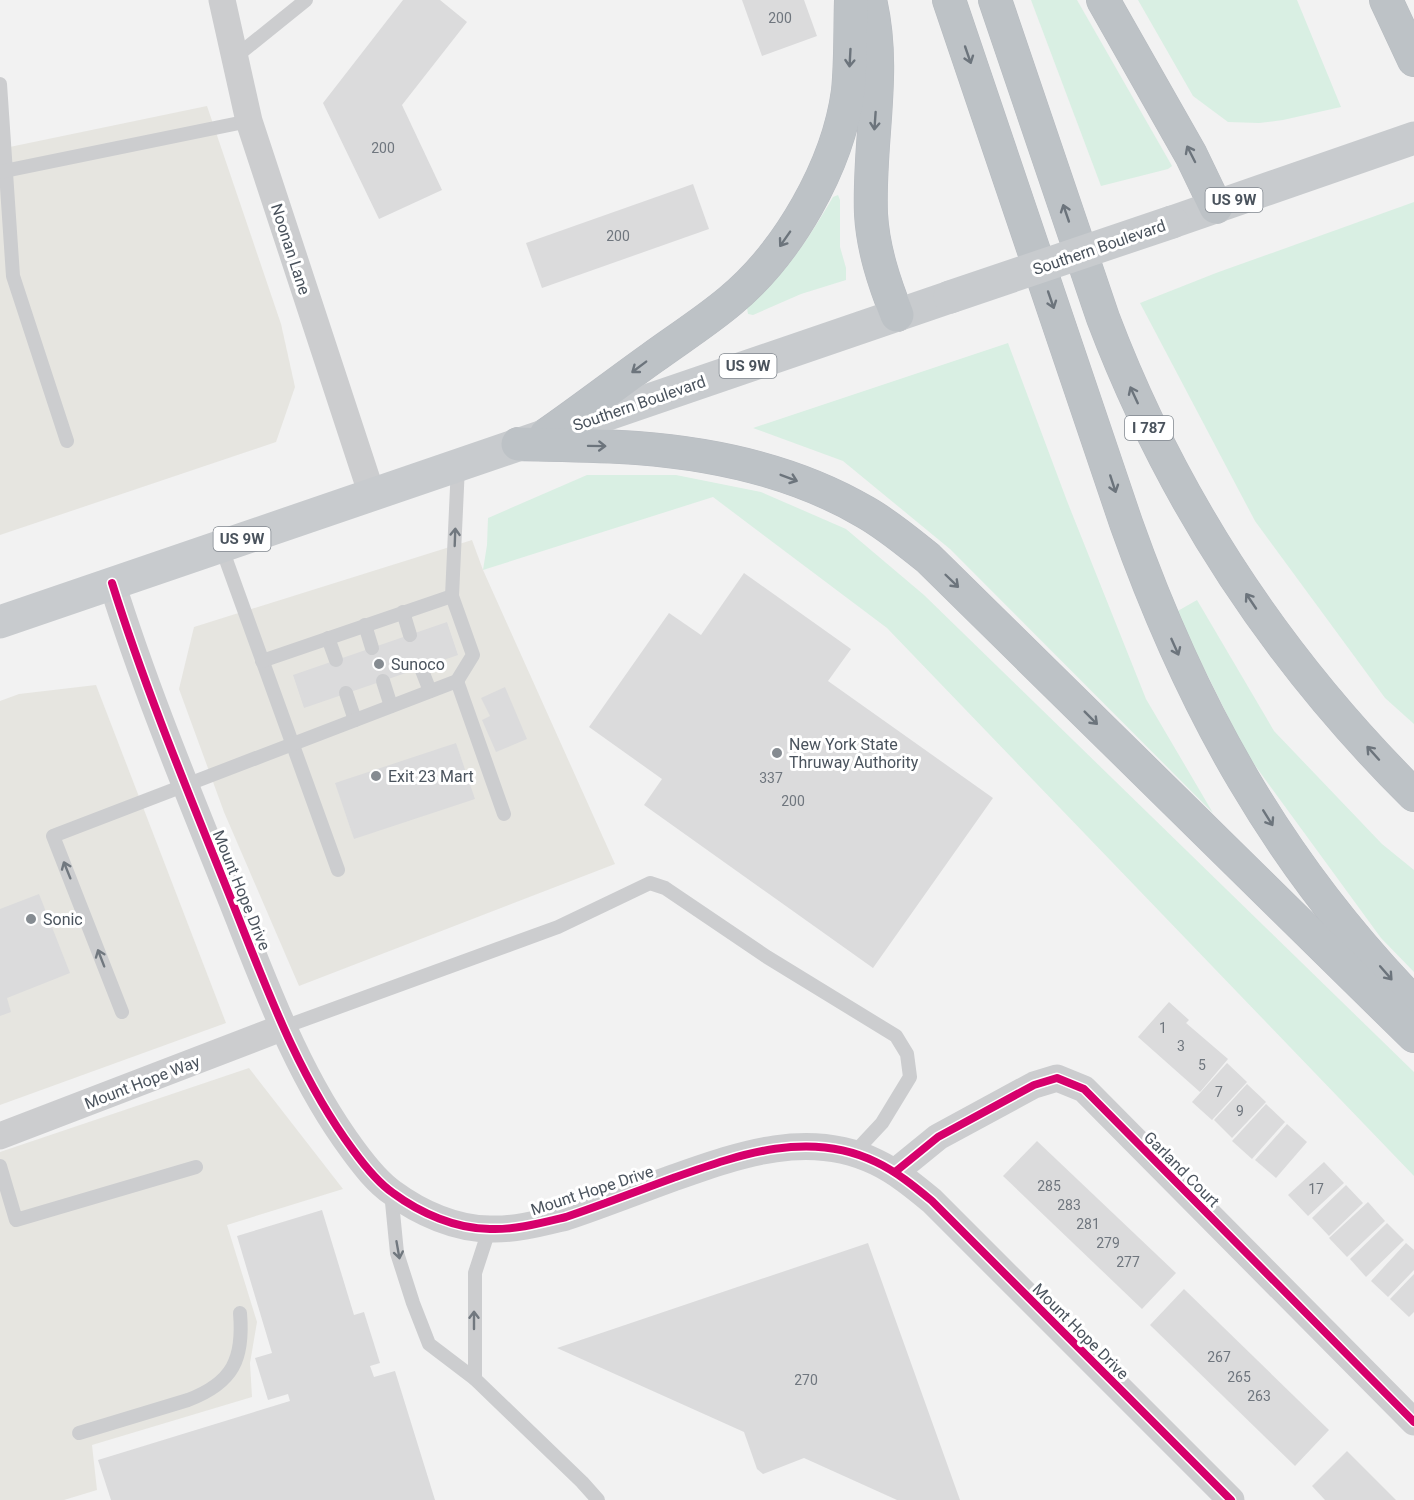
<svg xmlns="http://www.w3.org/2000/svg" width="1414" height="1500" font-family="Roboto,sans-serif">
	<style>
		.commercial { fill: #e6e5e0 }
		.green { fill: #d9efe3 }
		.building { fill: #dbdbdc }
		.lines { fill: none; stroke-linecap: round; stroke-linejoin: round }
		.motorway-casing { stroke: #b7bbc0; stroke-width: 34 }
		.service { stroke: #cccdcf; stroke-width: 14 }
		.minor { stroke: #cccdcf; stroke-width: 27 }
		.primary { stroke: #c8cbce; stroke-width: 33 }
		.motorway { stroke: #bdc2c6; stroke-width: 33 }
		.primary-bridge { stroke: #c8cbce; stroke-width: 33 }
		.cycleway-casing { stroke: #fff; stroke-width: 11 }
		.cycleway { stroke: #d6006c; stroke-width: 8 }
		.oneway { stroke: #6c747c }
		.oneway2 { stroke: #71787f }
		.poi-dot { fill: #858b91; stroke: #fff; stroke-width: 2 }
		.labels { text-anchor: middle; stroke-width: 6; stroke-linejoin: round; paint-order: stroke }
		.number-label { font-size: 14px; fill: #6f767e }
		.shield { fill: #fff; stroke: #80878e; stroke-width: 1.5 }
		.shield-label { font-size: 15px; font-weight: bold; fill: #4a535d }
		.street-label { font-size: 16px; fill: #4a535d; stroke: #fff }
		.poi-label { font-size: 16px; fill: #4a535d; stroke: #fff; text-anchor: start }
	</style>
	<rect width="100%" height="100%" fill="#f2f2f2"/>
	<g class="commercial">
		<path d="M207,106L281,324L295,387L276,442L0,535V149Z"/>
		<path d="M472,540L483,570L615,864L299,986L224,812L179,689L194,627Z"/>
		<path d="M96,685L226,1023L0,1105V701L19,694Z"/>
		<path d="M249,1068L343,1189L227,1225L257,1322L250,1363L252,1397L92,1445L97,1490L64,1500H0V1152Z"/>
	</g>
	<g class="green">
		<path d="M1031,0H1077L1172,166L1168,169L1101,186Z"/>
		<path d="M1138,0H1297L1341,107L1283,120L1259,123L1228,122L1193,96Z"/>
		<path d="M838,195L840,200V247L846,268V280L801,294L753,315L748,314L747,308C786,273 807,241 833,197Z"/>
		<path d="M1414,202V724L1385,698L1255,521L1140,303L1216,273Z"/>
		<path d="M1008,343L1067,501L1146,699L1213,813L950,549L843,461L753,428Z"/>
		<path d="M587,475H676L761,492L846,529L924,595L1414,1072V1176L887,628L713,497L483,570L487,545L488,518Z"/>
		<path d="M1197,600L1274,731L1382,844L1414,870V972L1381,938L1246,753L1176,612Z"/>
	</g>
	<g class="building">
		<path d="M403,0H440L467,22L402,105L442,190L379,219L323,103Z"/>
		<path d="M742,0H804L817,36L762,56Z"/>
		<path d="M693,184L709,229L542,288L526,243Z"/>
		<path d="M744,573L851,649L828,681L993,798L873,968L644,805L662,779L589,727L669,613L701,635Z"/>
		<path d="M447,622L458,655L304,708L293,675Z"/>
		<path d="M505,687L527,739L496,752L482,720L490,716L481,698Z"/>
		<path d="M456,743L475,799L354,839L335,783Z"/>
		<path d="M39,894L70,973L7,998L11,1012L0,1016V909Z"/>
		<path d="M1169,1002L1189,1020L1186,1023L1228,1059L1200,1092L1138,1037Z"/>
		<path d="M1227,1063L1247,1082L1212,1120L1192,1102Z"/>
		<path d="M1247,1084L1266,1102L1232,1138L1214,1120Z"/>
		<path d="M1266,1104L1285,1122L1252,1159L1232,1141Z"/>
		<path d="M1287,1124L1307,1142L1276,1178L1255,1160Z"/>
		<path d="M1037,1141L1176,1273L1142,1309L1003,1176Z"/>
		<path d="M1324,1162L1344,1183L1308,1216L1288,1195Z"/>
		<path d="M1346,1185L1363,1203L1329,1236L1312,1218Z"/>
		<path d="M1368,1202L1385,1221L1347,1257L1329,1238Z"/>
		<path d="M322,1210L354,1315L364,1312L380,1363L370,1366L374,1377L395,1371L435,1500H111L98,1460L290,1401L288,1394L268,1400L255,1358L272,1353L237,1236Z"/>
		<path d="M1387,1223L1404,1240L1366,1277L1350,1259Z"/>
		<path d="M868,1243L960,1500H897L804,1458L763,1474L757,1469L744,1432L557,1348Z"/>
		<path d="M1406,1243L1414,1250V1270L1388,1297L1371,1281Z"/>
		<path d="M1414,1274V1312L1409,1317L1390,1299Z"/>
		<path d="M1184,1289L1329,1430L1295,1466L1150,1325Z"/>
		<path d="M1347,1451L1396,1500H1325L1312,1486Z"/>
	</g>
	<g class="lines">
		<defs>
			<g id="motorway">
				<path d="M870,0C887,71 868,142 871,214C873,249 884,282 897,315"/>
				<path d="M949,0L1126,523C1191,706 1277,862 1414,1003"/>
				<path d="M995,0L1103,318C1172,500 1275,657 1414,795"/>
				<path d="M1103,0L1191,155L1216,207"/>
				<path d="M1386,0L1414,60"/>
				<path d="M546,435C582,410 617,383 652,358C678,339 705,322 730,301C788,253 838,166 848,91C851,61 850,30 851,0"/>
				<path d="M518,444C557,445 598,445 637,448C716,454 797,472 865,512C888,525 908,542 928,558L1414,1036"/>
			</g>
		</defs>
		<use href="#motorway" class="motorway-casing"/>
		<g class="service">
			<path d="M234,58L306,0"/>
			<path d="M0,84L13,276L67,441"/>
			<path d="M0,172L249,121"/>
			<path d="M221,546L338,870"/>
			<path d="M403,612L410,635"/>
			<path d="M365,625L372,648"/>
			<path d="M328,638L336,660"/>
			<path d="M262,661L452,596"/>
			<path d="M421,668L430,691"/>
			<path d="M383,681L391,706"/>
			<path d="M457,681L504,814"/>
			<path d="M346,693L355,720"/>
			<path d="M122,1012L53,836L457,681L473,655L452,596L458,466"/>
			<path d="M284,1027L558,927L650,883L665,888L767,957L896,1036L907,1054L910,1077L882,1123L854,1153"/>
			<path d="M0,1166L16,1220L196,1167"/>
			<path d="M391,1192L397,1253L413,1303L429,1344L475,1379L582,1482L598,1500"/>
			<path d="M475,1379V1273L489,1230"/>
			<path d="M79,1433L188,1400C233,1383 244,1359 240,1313"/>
		</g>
		<g class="minor">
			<path d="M222,0L249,121L372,495"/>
			<path d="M112,583C145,688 186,787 227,889C263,978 295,1072 353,1150C364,1165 377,1182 393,1193C420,1213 456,1229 490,1229C515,1230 541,1223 566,1217C602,1205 637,1191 673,1178C738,1155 809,1129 876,1162C897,1172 915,1187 932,1201L1231,1500"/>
			<path d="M0,1136L284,1027"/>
			<path d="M895,1172L938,1137L1034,1085L1057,1078L1084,1089L1414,1422"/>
		</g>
		<g class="primary">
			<path d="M1172,222L1414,138"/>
			<path d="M0,622L950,297"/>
		</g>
		<use href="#motorway" class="motorway"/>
		<path class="primary-bridge" d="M950,297L1172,222"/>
		<defs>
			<g id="cycleway">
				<path d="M112,583C145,688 186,787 227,889C263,978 295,1072 353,1150C364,1165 377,1182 393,1193C420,1213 456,1229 490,1229C515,1230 541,1223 566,1217C602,1205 637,1191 673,1178C738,1155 809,1129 876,1162C897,1172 915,1187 932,1201L1231,1500"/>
				<path d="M895,1172L938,1137L1034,1085L1057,1078L1084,1089L1414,1422"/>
			</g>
		</defs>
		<use href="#cycleway" class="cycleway-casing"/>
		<use href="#cycleway" class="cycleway"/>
	</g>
	<defs><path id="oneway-shaft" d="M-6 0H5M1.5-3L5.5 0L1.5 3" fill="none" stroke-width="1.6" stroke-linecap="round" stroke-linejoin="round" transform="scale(1.5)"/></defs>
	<g class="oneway">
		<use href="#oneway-shaft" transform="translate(968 55) rotate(71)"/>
		<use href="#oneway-shaft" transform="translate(850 58) rotate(93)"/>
		<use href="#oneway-shaft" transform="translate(875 121) rotate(94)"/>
		<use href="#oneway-shaft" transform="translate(1191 154) rotate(-117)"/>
		<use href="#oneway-shaft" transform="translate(1066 213) rotate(-109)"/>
		<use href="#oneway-shaft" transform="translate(785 239) rotate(125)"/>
		<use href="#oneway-shaft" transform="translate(1051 300) rotate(71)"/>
		<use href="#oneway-shaft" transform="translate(639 367) rotate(143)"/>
		<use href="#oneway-shaft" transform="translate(1134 395) rotate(-115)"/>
		<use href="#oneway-shaft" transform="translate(597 446) rotate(1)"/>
		<use href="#oneway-shaft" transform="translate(789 478) rotate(21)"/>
		<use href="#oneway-shaft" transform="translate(1113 484) rotate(72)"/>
		<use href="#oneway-shaft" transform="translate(952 581) rotate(44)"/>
		<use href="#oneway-shaft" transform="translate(1251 601) rotate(-124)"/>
		<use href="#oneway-shaft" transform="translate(1175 647) rotate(66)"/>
		<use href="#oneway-shaft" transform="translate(1091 718) rotate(45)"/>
		<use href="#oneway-shaft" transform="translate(1373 753) rotate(-132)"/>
		<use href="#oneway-shaft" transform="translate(1268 818) rotate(58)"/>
		<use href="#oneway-shaft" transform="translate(1386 973) rotate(49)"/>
	</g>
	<g class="oneway2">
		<use href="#oneway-shaft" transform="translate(455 537) rotate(-88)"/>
		<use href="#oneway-shaft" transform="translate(67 870) rotate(-112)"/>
		<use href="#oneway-shaft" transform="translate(101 958) rotate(-111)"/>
		<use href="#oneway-shaft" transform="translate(398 1250) rotate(80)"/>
		<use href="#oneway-shaft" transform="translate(474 1320) rotate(-90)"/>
	</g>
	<g class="poi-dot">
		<circle cx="379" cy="664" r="6"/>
		<circle cx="777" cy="753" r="6"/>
		<circle cx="376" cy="776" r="6"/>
		<circle cx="31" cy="919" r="6"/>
	</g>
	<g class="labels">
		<g class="number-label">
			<text x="780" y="23">200</text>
			<text x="383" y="153">200</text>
			<text x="618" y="241">200</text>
			<text x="771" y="783">337</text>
			<text x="793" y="806">200</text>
			<text x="1163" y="1033">1</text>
			<text x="1181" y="1051">3</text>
			<text x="1202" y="1070">5</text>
			<text x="1219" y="1097">7</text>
			<text x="1240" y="1116">9</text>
			<text x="1049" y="1191">285</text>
			<text x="1316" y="1194">17</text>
			<text x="1069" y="1210">283</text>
			<text x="1088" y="1229">281</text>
			<text x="1108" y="1248">279</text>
			<text x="1128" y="1267">277</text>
			<text x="1219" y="1362">267</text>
			<text x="1239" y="1382">265</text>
			<text x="806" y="1385">270</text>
			<text x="1259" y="1401">263</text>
		</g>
		<g class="shield">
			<rect x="1205.5" y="188" width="57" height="24" rx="4.5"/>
			<rect x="719.5" y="354" width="57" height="24" rx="4.5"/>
			<rect x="1125" y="416" width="48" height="24" rx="4.5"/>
			<rect x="213.5" y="527" width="57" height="24" rx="4.5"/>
		</g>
		<g class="shield-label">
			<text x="1234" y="205">US 9W</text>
			<text x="748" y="371">US 9W</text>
			<text x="1149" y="433">I 787</text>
			<text x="242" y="544">US 9W</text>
		</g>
		<g class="street-label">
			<text transform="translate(1099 247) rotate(-19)" y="6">Southern Boulevard</text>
			<text transform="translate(291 249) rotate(72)" y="6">Noonan Lane</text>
			<text transform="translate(639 403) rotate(-19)" y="6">Southern Boulevard</text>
			<text transform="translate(242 890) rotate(68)" y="6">Mount Hope Drive</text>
			<text transform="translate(142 1082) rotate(-21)" y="6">Mount Hope Way</text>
			<text transform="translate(1182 1169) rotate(45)" y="6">Garland Court</text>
			<text transform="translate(592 1190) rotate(-18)" y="6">Mount Hope Drive</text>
			<text transform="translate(1081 1331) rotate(45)" y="6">Mount Hope Drive</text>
		</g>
		<g class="poi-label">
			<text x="391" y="670">Sunoco</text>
			<text x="789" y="750">New York State<tspan x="789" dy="18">Thruway Authority</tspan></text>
			<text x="388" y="782">Exit 23 Mart</text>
			<text x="43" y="925">Sonic</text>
		</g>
	</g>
</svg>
